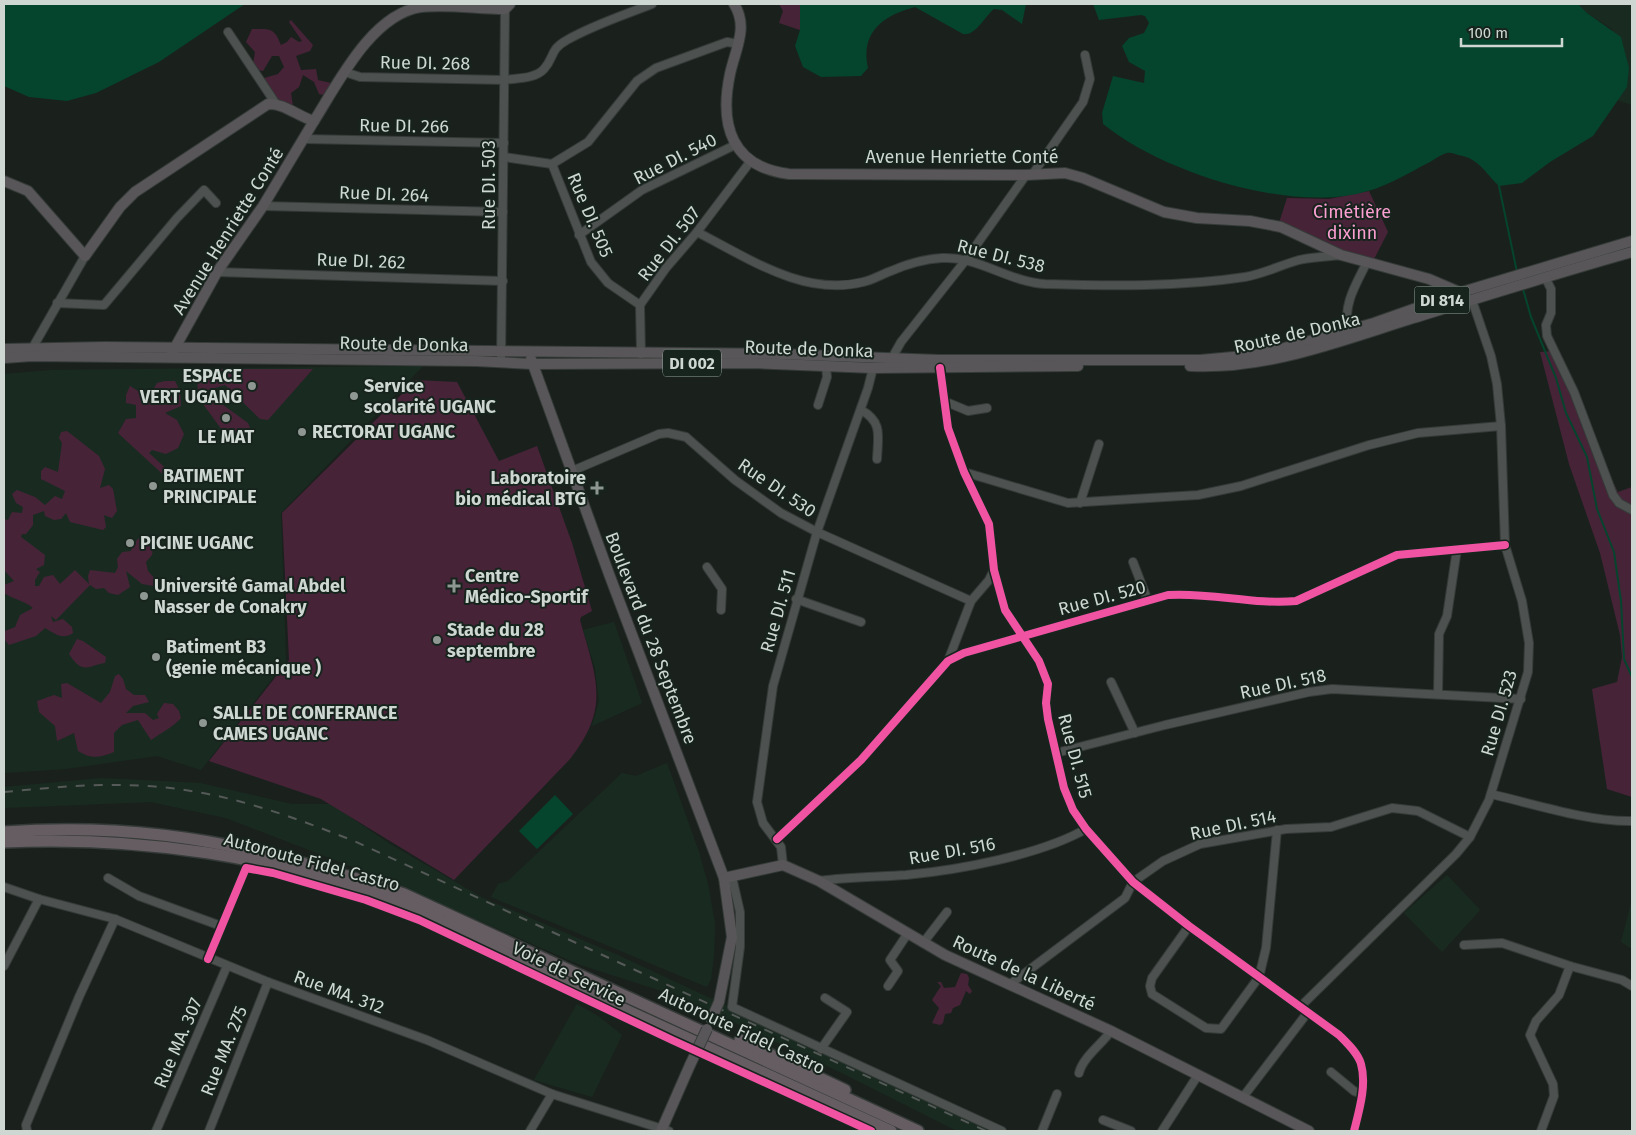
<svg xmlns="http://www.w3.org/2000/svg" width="1636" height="1135" font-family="'Fira Sans',sans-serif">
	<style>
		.built { fill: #192b21 }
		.green { fill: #472338 }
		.water { fill: #05442d }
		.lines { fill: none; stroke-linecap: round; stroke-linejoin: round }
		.stream { stroke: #05442d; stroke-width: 2 }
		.minor-casing { stroke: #353b38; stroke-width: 10 }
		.major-casing { stroke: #353b38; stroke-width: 12 }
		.highway-casing { stroke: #353b38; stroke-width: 14 }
		.minor { stroke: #4d514f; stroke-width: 8 }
		.major { stroke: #585658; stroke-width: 10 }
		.highway { stroke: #655d62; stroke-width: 11 }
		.rail { stroke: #555957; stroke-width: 2; stroke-dasharray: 9 9; stroke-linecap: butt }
		.major-bridge-casing { stroke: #353b38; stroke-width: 12; stroke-linecap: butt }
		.major-bridge { stroke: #585658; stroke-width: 10 }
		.cycleway-casing { stroke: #17241d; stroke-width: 11 }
		.cycleway { stroke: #f153a3; stroke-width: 8 }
		.poi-dot { fill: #8f9793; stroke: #17241d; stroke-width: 2 }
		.labels { text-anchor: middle; stroke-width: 4; stroke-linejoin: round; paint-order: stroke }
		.shield { fill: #17241d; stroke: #97a19c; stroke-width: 1 }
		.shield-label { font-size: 16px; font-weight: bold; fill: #ced7d2 }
		.street-label { font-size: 18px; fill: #ced7d2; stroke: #17241d }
		.park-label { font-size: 18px; fill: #fb9ed1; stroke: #17241d }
		.poi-label { font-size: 18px; font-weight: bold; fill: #ced7d2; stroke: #17241d; text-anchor: start }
	</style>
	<rect width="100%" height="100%" fill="#1a211d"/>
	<g class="built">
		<path d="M1578,4H1632V105L1617,100L1627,87L1612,29L1587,13Z"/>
		<path d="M423,366L281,513L286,661L201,770L157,756L65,769L4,773V374L52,370Z"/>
		<path d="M614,622L642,703L592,726L599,701L595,668L583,630Z"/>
		<path d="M667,763L699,852L708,884L715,924L714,955L711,979L707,987L491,897L498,884L508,881L622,773L636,776Z"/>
		<path d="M102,778L200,783L292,804H331L390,844L483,898L620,956L995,1131H957L844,1074L680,997L578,964L384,879L226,818L151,802L4,808V787Z"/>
		<path d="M1447,875L1480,910L1442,952L1404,913Z"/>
		<path d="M1632,899V949L1621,942Z"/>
		<path d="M577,1004L598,1016L622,1035L592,1097L534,1080Z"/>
	</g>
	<g class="green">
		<path d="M779,4H800V30L779,23L783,11Z"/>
		<path d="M291,20L313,45L310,51L296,56L301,70L316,69L318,80L331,83L335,86L328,96L319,94L314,82L303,75L299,87L291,93L293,106L277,107L261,79L278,74L284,67L279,56H272L263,71L257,70L253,64L255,52L246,42L252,29C270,29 274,27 281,45L287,42L291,37L299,42L302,41L289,22Z"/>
		<path d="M1369,191L1388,232L1372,263L1279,223L1287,198L1329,199Z"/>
		<path d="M1551,351L1562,363L1596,449L1618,492L1632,487V797L1607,789L1592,689L1617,682L1622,657L1620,635L1600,553L1569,464L1540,352Z"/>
		<path d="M200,369H313L268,420L260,419L225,385L198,393L197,374L200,373Z"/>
		<path d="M416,380L457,382L499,461L537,446L572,543L592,611L581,617L580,620C596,678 611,707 570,759L454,880L321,799L209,761L289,660L282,513Z"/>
		<path d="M165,381H175L180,391L181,406L165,413L177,420L184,434L178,448L166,454L152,450L149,453L173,475L169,480L118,433L126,419L136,418V405L126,403V395L130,386L138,391L152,392L157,383Z"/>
		<path d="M206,397H212L248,423L250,428L246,434L234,443L230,441L203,404Z"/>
		<path d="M67,431L99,456L105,469L100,488L109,485L113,489L117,511L112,518L104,515L106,527L103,530L70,522L66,513L61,519L54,520L45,516L44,511L33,515V525L26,534H22L21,537L45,555L44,565L36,569L40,572L35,580V586H39L44,577L53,575L60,584L75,570L89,584L88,576L90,570L115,573L118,567L117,559L122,552L131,551L133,544L140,537L154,542L152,555L146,562L148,571L156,580L154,586L142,584L126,571L130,587L118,595L109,593L104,588L96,589L90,585L56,620L51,616L53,622L63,619L72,627L73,633C63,640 55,634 45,628L36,636L9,645L4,639L5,631L15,627L20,615L33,608C25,601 13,599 4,593V585L14,581L4,570V519L8,520L12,512L22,513L23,507L16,503L12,494L17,490L35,497L45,505L55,496L62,499L65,491L41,479V471L45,467L58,472L62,443L59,438L61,432Z"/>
		<path d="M77,639L83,641L106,657L105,663C87,666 83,675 69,654Z"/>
		<path d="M119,674L123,679L126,689L134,695H145L149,702L133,706L126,713H145L153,720L159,718L157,714L164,703L173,704L179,711L181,718C172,728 162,732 151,740L138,720L122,725L114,733V752C99,758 91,759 78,751L74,733L57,741L55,726L39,712L37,701L54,695L62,698L61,684L67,683L101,703L110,692L115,676Z"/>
		<path d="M961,973L967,974L969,978L968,985L972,991L970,994L966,991L960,1005L953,1008L951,1013L945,1014L943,1023L940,1025L932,1023L939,1008L932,1000L941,986L937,982H941L944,988L955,987Z"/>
	</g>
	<g class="water">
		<path d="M4,4H245L159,62L96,93L67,101L29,97L4,86Z"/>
		<path d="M800,4H1026L1022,24L1002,10L994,9C984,17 976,36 963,34L915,7C884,15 860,32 868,68L861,76L821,77L803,67L795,46L800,30Z"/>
		<path d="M1093,4H1578L1587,13L1621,37L1629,68L1627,87L1593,136L1550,162L1522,183L1499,186C1485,173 1479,158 1458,155C1455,154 1450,152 1447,153C1442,154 1435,159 1430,162C1410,172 1390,185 1368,191C1293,214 1163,173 1103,124L1102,113L1113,76L1144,83L1145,71L1129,62L1122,46L1129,38L1144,33L1149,23L1145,16L1141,15L1099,20Z"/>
		<path d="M555,795L573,814L537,849L519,831Z"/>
	</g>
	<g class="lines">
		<g class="stream">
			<path d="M1499,186L1517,272"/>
			<path d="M1523,289L1531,317L1556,378L1566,413L1587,457L1597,509L1614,552L1621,601L1624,659L1632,677"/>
		</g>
		<defs>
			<g id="minor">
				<path d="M228,32L276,104"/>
				<path d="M345,72L360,77L504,80C517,78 535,79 544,69C555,57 549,50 567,40C593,25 624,15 652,4"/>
				<path d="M304,139L504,143"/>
				<path d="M504,157L552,164L591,262L608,283L640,305"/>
				<path d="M552,164L588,142L637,81L656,68L727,42L739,44"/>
				<path d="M1032,175L1083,102L1090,79L1085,55"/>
				<path d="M263,206L503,212"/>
				<path d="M697,232C748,258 804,297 863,282C873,280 882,274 891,271C907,264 926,259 942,258C978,256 1009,282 1045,284C1111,286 1179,287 1245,277C1263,274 1281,265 1299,260C1312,257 1327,257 1340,255"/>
				<path d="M579,235L642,190L735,145"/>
				<path d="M217,272L503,281"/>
				<path d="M1545,277L1551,289V313L1546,325L1547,336L1574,392L1613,495L1619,503L1632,510"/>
				<path d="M57,303L104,305L177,218L204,190L216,203"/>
				<path d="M1348,330C1343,305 1355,286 1366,264"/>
				<path d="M33,347L85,256"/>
				<path d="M641,354L640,305L666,268L697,232L750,162"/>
				<path d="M892,358L901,342L965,261L1026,175"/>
				<path d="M501,362L505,9"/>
				<path d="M940,368L948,428L964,472L989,524L994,570L1005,610L1039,661L1048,684L1046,703L1048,719L1064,788L1073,810L1086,829L1133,882L1189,926L1339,1035C1347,1043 1358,1053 1361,1064C1367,1085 1359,1111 1354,1131"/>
				<path d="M944,401L968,411L987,408"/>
				<path d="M818,405L827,377L826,367"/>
				<path d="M861,410C883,422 878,436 877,459"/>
				<path d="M572,471L659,434L668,433L686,437L735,480L781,513L817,532L971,601"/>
				<path d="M964,472L1068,503L1198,495L1241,486L1369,445L1418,433L1501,426"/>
				<path d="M1080,503L1099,444"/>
				<path d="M1133,562L1148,601"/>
				<path d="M707,567L722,589L721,610"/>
				<path d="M796,599L861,622"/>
				<path d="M948,661L971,601L989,580L994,570"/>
				<path d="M1111,682L1135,733"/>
				<path d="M1438,694L1439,634L1447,616L1457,549"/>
				<path d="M1056,753L1165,725L1309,692L1332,689L1521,699"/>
				<path d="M1491,794C1534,804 1589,822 1632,821"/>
				<path d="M777,839L861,760L948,661L964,653L1168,595C1211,592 1254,605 1296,601L1397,555L1505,545"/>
				<path d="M783,865L781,847L763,823L757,802L773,686L817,532L868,388L873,368"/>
				<path d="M732,877L740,912V947L732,1007L1002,1131"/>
				<path d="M108,878L139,896L221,926"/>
				<path d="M819,881C848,877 877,877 906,875C959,870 1040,855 1086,829"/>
				<path d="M4,887L39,899L115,919L268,982L427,1040L552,1094L669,1131"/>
				<path d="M1189,926L1152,978L1150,986L1152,994L1206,1028L1221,1029L1259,977L1266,948L1277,830"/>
				<path d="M923,943L947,912"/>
				<path d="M1464,945L1502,943L1570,966L1622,980L1632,986"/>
				<path d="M208,959L246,868L273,873L366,900L419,920L672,1040L871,1131"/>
				<path d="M4,966L39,899"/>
				<path d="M1009,985L1125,898L1133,882L1163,861L1200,844L1286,829L1331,827L1392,808L1418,811L1470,837"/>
				<path d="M888,986L898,971L890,960L908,933"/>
				<path d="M1301,1006L1456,854L1470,837L1489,800L1528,672L1529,643L1522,601L1505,545L1501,426L1497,384L1491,356L1472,300"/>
				<path d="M821,1049L847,1012L825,998"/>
				<path d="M1331,1072L1354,1091L1362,1094"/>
				<path d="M1079,1073C1083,1057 1101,1045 1111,1031"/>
				<path d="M1243,1097L1308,1012"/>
				<path d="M1103,1120L1131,1131"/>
				<path d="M27,1131L26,1125L79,997L115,919"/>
				<path d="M156,1131L227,966"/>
				<path d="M209,1131L268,982"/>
				<path d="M530,1131L552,1094"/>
				<path d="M1042,1131L1057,1094"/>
				<path d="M1162,1131L1198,1075"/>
				<path d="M1541,1131L1554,1096L1553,1084L1530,1035L1536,1021L1559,995L1570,966"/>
			</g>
			<g id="major">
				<path d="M734,4C749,27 735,50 730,74C719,126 732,167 789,174L1026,175L1065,173L1083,178L1164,212L1197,218L1250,221L1281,227L1341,255L1429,279L1464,294"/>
				<path d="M4,181L28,191L85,256L120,207L135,192L268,104C284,103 299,117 314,121C338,83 372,14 421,7C448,4 477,9 505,9L510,4"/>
				<path d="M4,349L105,347L780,354L939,360H1200L1255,355L1277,350L1374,323L1462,292L1632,241"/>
				<path d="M172,353L217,272L263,206L314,121"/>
				<path d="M4,358L32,356L476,361L532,364L753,363L873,368L1078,366"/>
				<path d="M531,359L609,574L724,878L732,937L719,1002"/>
				<path d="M1190,366C1265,370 1337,342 1407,320C1482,297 1557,273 1632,252"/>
				<path d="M724,878L783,865L819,881L945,955L1111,1031L1309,1131"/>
				<path d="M661,1131L690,1065"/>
			</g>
			<g id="highway">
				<path d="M4,832C86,826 173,832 254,851C304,862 354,878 404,894L918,1131"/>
				<path d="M4,842C139,836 278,856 404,905C462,928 515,959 571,985C678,1034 784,1082 891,1131"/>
				<path d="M740,1040L845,1090"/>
			</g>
		</defs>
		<use href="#minor" class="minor-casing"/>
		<use href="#major" class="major-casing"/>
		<use href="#highway" class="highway-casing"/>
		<use href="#minor" class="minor"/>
		<use href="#major" class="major"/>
		<use href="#highway" class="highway"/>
		<path class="rail" d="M4,792C55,787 108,782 160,787C228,793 291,816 354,841L986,1131"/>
		<defs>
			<g id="major-bridge">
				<path d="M711,1020L719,1002"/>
				<path d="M690,1065L707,1029"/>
			</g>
		</defs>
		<use href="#major-bridge" class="major-bridge-casing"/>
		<use href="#major-bridge" class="major-bridge"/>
		<defs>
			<g id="cycleway">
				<path d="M940,368L948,428L964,472L989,524L994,570L1005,610L1039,661L1048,684L1046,703L1048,719L1064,788L1073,810L1086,829L1133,882L1189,926L1339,1035C1347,1043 1358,1053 1361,1064C1367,1085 1359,1111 1354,1131"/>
				<path d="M777,839L861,760L948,661L964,653L1168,595C1211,592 1254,605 1296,601L1397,555L1505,545"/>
				<path d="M208,959L246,868L273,873L366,900L419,920L672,1040L871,1131"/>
			</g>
		</defs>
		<use href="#cycleway" class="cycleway-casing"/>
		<use href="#cycleway" class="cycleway"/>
	</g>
	<g class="poi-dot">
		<circle cx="252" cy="386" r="5"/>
		<circle cx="354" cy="396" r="5"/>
		<circle cx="226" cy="418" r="5"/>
		<circle cx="302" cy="432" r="5"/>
		<circle cx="153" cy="486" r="5"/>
		<path d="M594.5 480.5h5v5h5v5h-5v5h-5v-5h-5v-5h5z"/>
		<circle cx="130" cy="543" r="5"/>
		<path d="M451.5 578.5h5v5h5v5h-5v5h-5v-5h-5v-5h5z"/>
		<circle cx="144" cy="596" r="5"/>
		<circle cx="437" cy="640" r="5"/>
		<circle cx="156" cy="657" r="5"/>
		<circle cx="203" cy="723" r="5"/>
	</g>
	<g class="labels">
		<g class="shield">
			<rect x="1414.5" y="286.5" width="55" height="27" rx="4"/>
			<rect x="663" y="349.5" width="58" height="27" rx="4"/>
		</g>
		<g class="shield-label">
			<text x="1442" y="306">DI 814</text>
			<text x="692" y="369">DI 002</text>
		</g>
		<g class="street-label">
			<text transform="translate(425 63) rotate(1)" y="6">Rue DI. 268</text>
			<text transform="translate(404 126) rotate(1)" y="6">Rue DI. 266</text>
			<text x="962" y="163">Avenue Henriette Conté</text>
			<text transform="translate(675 159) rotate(-27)" y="6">Rue DI. 540</text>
			<text transform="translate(489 185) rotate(-90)" y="6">Rue DI. 503</text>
			<text transform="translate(384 194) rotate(2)" y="6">Rue DI. 264</text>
			<text transform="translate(590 215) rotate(67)" y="6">Rue DI. 505</text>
			<text transform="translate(228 231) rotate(-58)" y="6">Avenue Henriette Conté</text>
			<text transform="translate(669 244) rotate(-52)" y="6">Rue DI. 507</text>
			<text transform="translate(1001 256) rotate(14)" y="6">Rue DI. 538</text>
			<text transform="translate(361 261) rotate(2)" y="6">Rue DI. 262</text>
			<text transform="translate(1297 333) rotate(-13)" y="6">Route de Donka</text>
			<text transform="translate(404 344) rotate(1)" y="6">Route de Donka</text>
			<text transform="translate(809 349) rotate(2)" y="6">Route de Donka</text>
			<text transform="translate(777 488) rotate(34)" y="6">Rue DI. 530</text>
			<text transform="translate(1102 598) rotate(-15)" y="6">Rue DI. 520</text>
			<text transform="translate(778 611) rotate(-74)" y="6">Rue DI. 511</text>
			<text transform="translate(651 638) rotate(69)" y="6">Boulevard du 28 Septembre</text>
			<text transform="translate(1283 684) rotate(-12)" y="6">Rue DI. 518</text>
			<text transform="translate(1499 713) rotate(-74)" y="6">Rue DI. 523</text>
			<text transform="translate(1075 756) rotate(75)" y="6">Rue DI. 515</text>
			<text transform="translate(1233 825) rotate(-12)" y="6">Rue DI. 514</text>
			<text transform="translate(952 851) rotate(-10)" y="6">Rue DI. 516</text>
			<text transform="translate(312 862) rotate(15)" y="6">Autoroute Fidel Castro</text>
			<text transform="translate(1024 973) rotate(25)" y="6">Route de la Liberté</text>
			<text transform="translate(569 974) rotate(26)" y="6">Voie de Service</text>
			<text transform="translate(339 992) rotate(20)" y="6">Rue MA. 312</text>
			<text transform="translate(742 1031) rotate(25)" y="6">Autoroute Fidel Castro</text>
			<text transform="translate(178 1043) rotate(-67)" y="6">Rue MA. 307</text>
			<text transform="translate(224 1051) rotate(-68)" y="6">Rue MA. 275</text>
		</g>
		<g class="park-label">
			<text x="1352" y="218">Cimétière<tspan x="1352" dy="21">dixinn</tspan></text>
		</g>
		<g class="poi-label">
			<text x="242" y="382" text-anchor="end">ESPACE<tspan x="242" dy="21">VERT UGANG</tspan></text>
			<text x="364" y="392">Service<tspan x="364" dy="21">scolarité UGANC</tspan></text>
			<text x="312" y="438">RECTORAT UGANC</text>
			<text x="226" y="443" text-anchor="middle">LE MAT</text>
			<text x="163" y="482">BATIMENT<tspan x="163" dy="21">PRINCIPALE</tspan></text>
			<text x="586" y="484" text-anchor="end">Laboratoire<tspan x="586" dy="21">bio médical BTG</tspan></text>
			<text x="140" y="549">PICINE UGANC</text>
			<text x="465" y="582">Centre<tspan x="465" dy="21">Médico-Sportif</tspan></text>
			<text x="154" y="592">Université Gamal Abdel<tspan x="154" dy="21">Nasser de Conakry</tspan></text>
			<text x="447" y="636">Stade du 28<tspan x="447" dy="21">septembre</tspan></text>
			<text x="166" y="653">Batiment B3<tspan x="166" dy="21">(genie mécanique )</tspan></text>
			<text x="213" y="719">SALLE DE CONFERANCE<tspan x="213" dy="21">CAMES UGANC</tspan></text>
		</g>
	</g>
	<rect width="1636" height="1135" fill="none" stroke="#ced7d2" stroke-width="10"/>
	<path d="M1461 38v8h101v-8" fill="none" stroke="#ced7d2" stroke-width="2.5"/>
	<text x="1468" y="38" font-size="15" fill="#ced7d2" stroke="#17241d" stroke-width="4" paint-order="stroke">100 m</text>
</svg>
